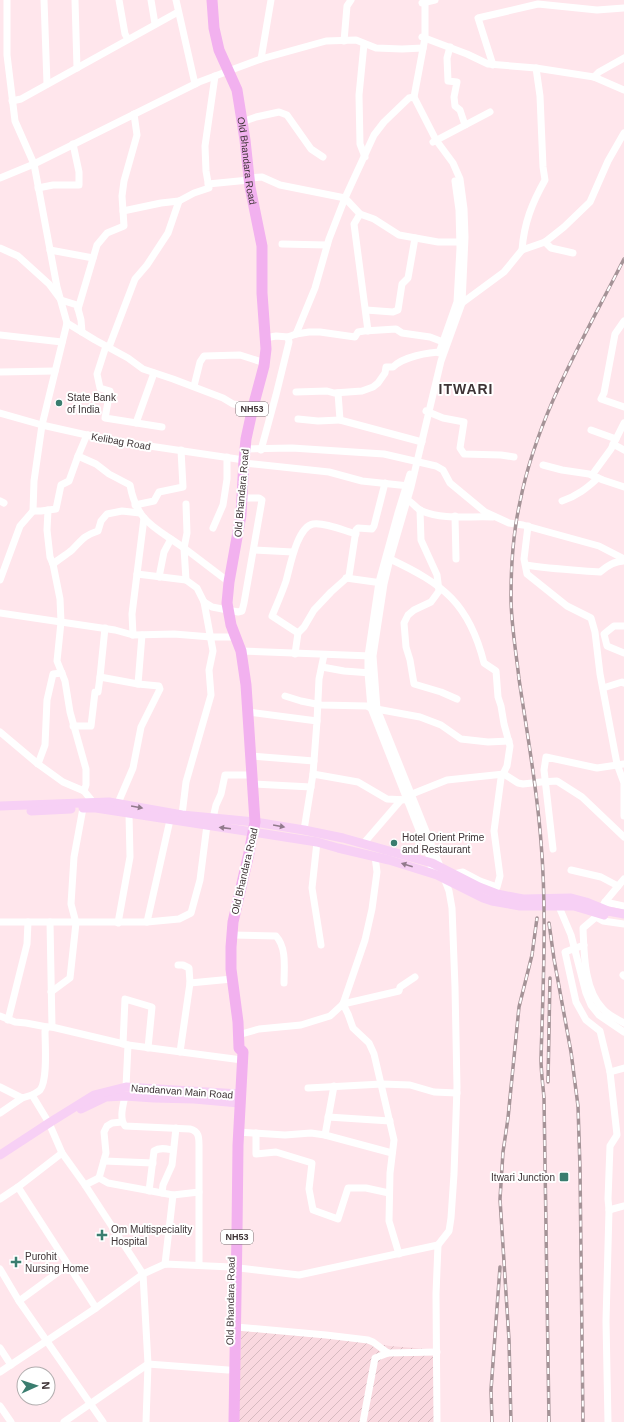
<svg xmlns="http://www.w3.org/2000/svg" width="624" height="1422" font-family="Arial,sans-serif">
	<style>
		.industrial { fill: url(#industrial-furrows) }
		.lines { fill: none; stroke-linecap: round; stroke-linejoin: round }
		.minor { stroke: #fff; stroke-width: 7 }
		.major { stroke: #f7d0f5; stroke-width: 9 }
		.highway { stroke: #f2b1ef; stroke-width: 11 }
		.rail-casing { stroke: #a59397; stroke-width: 3.5 }
		.rail { stroke: #fff; stroke-width: 2; stroke-dasharray: 6; stroke-linecap: butt }
		.oneway { fill: #917a8c }
		.poi-dot { fill: #3a7d6f; stroke: #fff; stroke-width: 1.5 }
		.labels { text-anchor: middle; stroke-width: 4; stroke-linejoin: round; paint-order: stroke }
		.shield { fill: #fff; stroke: #787172; stroke-width: 1 }
		.shield-label { font-size: 9px; font-weight: bold; fill: #3e3436 }
		.street-label { font-size: 10px; fill: #3e3436; stroke: #fff }
		.poi-label { font-size: 10px; fill: #3e3436; stroke: #fff; text-anchor: start }
		.district-label { font-size: 14px; font-weight: bold; letter-spacing: 1px; fill: #3e3436; stroke: #fff }
	</style>
	<defs>
		<pattern id="industrial-furrows" width="10" height="10" patternUnits="userSpaceOnUse"><rect width="10" height="10" fill="#f9d8df"/><path d="M-1 1l2-2M0 10L10 0M9 11l2-2" fill="none" stroke="#d6bac0"/></pattern>
	</defs>
	<rect width="100%" height="100%" fill="#ffe6ec"/>
	<path class="industrial" d="M241,1330L353,1340L390,1346L439,1350L440,1422H238Z"/>
	<g class="lines">
		<g class="minor">
			<path d="M44,0L47,84"/>
			<path d="M75,0L77,68"/>
			<path d="M119,0L125,34L128,39"/>
			<path d="M151,0L155,24"/>
			<path d="M176,0L195,84"/>
			<path d="M425,0V38L414,97L436,140L453,163L460,179L464,209L465,237L462,303L441,361L411,487L390,559L384,584L373,656L377,709L440,866L439,870"/>
			<path d="M422,3L435,0"/>
			<path d="M422,37L467,54L488,64L536,68L594,77L624,90"/>
			<path d="M344,41L347,6L351,0"/>
			<path d="M364,44L359,95L360,144L365,157"/>
			<path d="M450,47L447,58L448,81L457,82L454,97L455,106L460,110L465,125"/>
			<path d="M261,59L271,0"/>
			<path d="M493,65L478,18L538,4L597,10L624,8"/>
			<path d="M594,77L599,72L624,58"/>
			<path d="M414,97L409,98L384,122L374,135L345,198L360,214L374,219L399,235L438,242H463"/>
			<path d="M12,101L21,99L178,12"/>
			<path d="M242,122L256,117L279,112L287,115L311,149L323,157"/>
			<path d="M433,142L490,112"/>
			<path d="M0,178L34,164L199,82L261,59L326,41L356,40L376,48L402,49L423,48"/>
			<path d="M249,178L262,177L280,185L345,198L329,239L315,288L296,334"/>
			<path d="M208,184L249,180"/>
			<path d="M38,188L53,185H79V172L73,144"/>
			<path d="M123,211L122,196L124,181L137,135L134,114"/>
			<path d="M360,214L354,224L368,331"/>
			<path d="M545,242L551,248L573,253"/>
			<path d="M282,244L327,245"/>
			<path d="M0,248L18,256L49,284L61,300L77,305L81,320L82,332"/>
			<path d="M50,250L93,258"/>
			<path d="M522,250C524,223 532,203 545,180L543,167L540,96L536,68"/>
			<path d="M459,302L462,303L504,272L522,250L545,242L564,227L590,202L608,161L624,133"/>
			<path d="M78,309L97,245L107,233L124,226L123,211L161,203L179,201"/>
			<path d="M366,310L393,312L398,310L402,284L408,278L415,238"/>
			<path d="M624,321L615,334L604,393L601,399L624,407"/>
			<path d="M67,323L95,340L128,358L143,369L173,379L223,398L233,404L253,407"/>
			<path d="M0,335L62,342"/>
			<path d="M265,338L276,336L288,337L296,334L309,332H320L355,337L358,332L364,331L396,329L402,333L430,337L443,342"/>
			<path d="M106,346L97,374L100,388L110,391L105,418L162,427"/>
			<path d="M109,347L135,279L147,265L168,233L179,201L194,193L209,188L206,171L205,146L215,76"/>
			<path d="M439,353L457,302L460,248L459,210L455,181"/>
			<path d="M0,372L55,371"/>
			<path d="M194,386L200,362L204,356L240,355L265,363"/>
			<path d="M296,392L327,391L334,393L362,391L373,387L378,383L385,373L386,367H393C403,357 428,352 443,352"/>
			<path d="M338,393L340,420L422,442"/>
			<path d="M426,411L443,418L464,422L460,448L464,454L501,455L514,457"/>
			<path d="M0,413L42,425L109,440L244,460"/>
			<path d="M298,419L318,421L340,420"/>
			<path d="M136,423L154,373"/>
			<path d="M591,430L616,439"/>
			<path d="M88,435L86,437L78,456L96,464L109,474L130,485C137,523 155,527 184,548C199,559 214,571 229,582"/>
			<path d="M613,444L624,450"/>
			<path d="M245,449L292,448L384,454L436,466L443,470L450,483L485,512L509,523L523,525L599,546L624,559"/>
			<path d="M261,450L276,395L289,342L288,337"/>
			<path d="M244,463L329,472L362,481L409,486"/>
			<path d="M543,465L562,470L589,474L603,480L624,487"/>
			<path d="M410,474L398,513L379,582L368,656V673L371,708L432,863L430,873"/>
			<path d="M592,475L611,449L624,423"/>
			<path d="M404,498C411,500 415,508 422,511C443,520 469,516 492,517"/>
			<path d="M0,501L4,503"/>
			<path d="M562,501C577,496 587,488 598,478"/>
			<path d="M186,504L187,533L184,548L186,580L197,588L204,602L212,607L238,612L242,611L244,603L262,500L259,498H242"/>
			<path d="M135,505L154,501L159,492L183,487L181,450"/>
			<path d="M48,510L47,530L50,557L53,564L60,599L61,622L57,661L65,681L70,712L86,769V785L84,791"/>
			<path d="M420,510L421,540L437,575L439,591L431,602L414,610L408,615L404,623L406,647L410,660L414,684L441,692L457,699"/>
			<path d="M33,511H41L56,509L61,485L69,481L78,456"/>
			<path d="M455,516L456,559"/>
			<path d="M528,526L524,559L527,574L567,606L591,618L595,632L600,674L617,764L624,783V816"/>
			<path d="M213,528L223,505L227,479V457"/>
			<path d="M254,550L293,552"/>
			<path d="M390,559C443,584 469,603 484,663L496,671L498,697L501,706L504,724L510,746L507,766L501,778L494,831L500,876L497,887L480,881L463,872L454,874"/>
			<path d="M53,564C59,559 66,555 72,550C82,540 83,536 98,531L101,521L107,514L122,511L140,513"/>
			<path d="M526,565C550,569 575,570 600,572C607,566 614,561 624,561"/>
			<path d="M137,574L186,580"/>
			<path d="M159,577L164,552L171,539"/>
			<path d="M346,578L382,583"/>
			<path d="M0,580L20,526L33,511L34,481L42,425L67,323L57,287L34,164L15,121L7,55V0"/>
			<path d="M0,613L115,630L133,635L174,634L211,637H235"/>
			<path d="M624,626H614L604,634L607,646L624,653"/>
			<path d="M298,633L272,616C277,604 282,593 286,581C290,567 297,527 313,524C324,522 345,531 356,534"/>
			<path d="M133,635L132,614L144,518"/>
			<path d="M241,651L371,656"/>
			<path d="M295,654L298,633L304,627L314,610L331,592L349,576L356,530L358,528L372,529L374,526L385,483"/>
			<path d="M322,667L344,671L371,673"/>
			<path d="M100,677L105,628"/>
			<path d="M603,688L622,682L624,683"/>
			<path d="M285,696L301,701L321,705L367,706L371,708L420,717L441,725L461,739L488,742L509,741"/>
			<path d="M248,712L317,721L313,774"/>
			<path d="M317,721L319,679L324,655"/>
			<path d="M73,726H91L95,692H98L100,677L138,684L142,635"/>
			<path d="M0,732L38,764L63,782L84,791L93,802"/>
			<path d="M250,756L314,761"/>
			<path d="M38,764L45,745L47,700L53,674L62,673"/>
			<path d="M252,784L311,787"/>
			<path d="M407,796L447,780L504,774L518,783L523,784L541,782L557,781L582,797L624,837"/>
			<path d="M118,803L133,768L141,727L160,689L159,686L138,684"/>
			<path d="M182,815L186,782L211,695L209,670L213,651L204,602"/>
			<path d="M213,818L216,805L221,794L225,775H252"/>
			<path d="M304,830L313,774L358,782L387,799L407,800L410,799"/>
			<path d="M317,842L312,888L321,945"/>
			<path d="M363,844L401,800"/>
			<path d="M553,849L544,770L546,757L597,768L624,764"/>
			<path d="M571,870L601,877L618,886"/>
			<path d="M624,879L605,902L596,917L583,928C584,953 584,990 603,1009C608,1015 617,1019 624,1023"/>
			<path d="M557,902L571,935L586,993L591,1005L599,1015L624,1032"/>
			<path d="M605,902L624,906"/>
			<path d="M596,917L603,921L624,924"/>
			<path d="M0,922H147L179,919L191,913L200,880L207,825"/>
			<path d="M50,922L52,1027"/>
			<path d="M147,922L170,820"/>
			<path d="M118,923L130,857L129,814"/>
			<path d="M232,935L276,936C287,948 284,968 284,983"/>
			<path d="M584,945L565,952L576,1002L586,1020L600,1031L610,1072L617,1135L610,1146L608,1199L609,1210L606,1321L608,1422"/>
			<path d="M178,965H183L189,968L190,983L232,979"/>
			<path d="M623,975L624,976"/>
			<path d="M51,992L70,978L76,923L71,904L74,857L83,808"/>
			<path d="M343,1004L365,940L372,909L377,872L375,856"/>
			<path d="M343,1004L399,991L400,987L415,977"/>
			<path d="M0,1016L15,1022L26,1023L47,1027"/>
			<path d="M8,1020L27,944L28,922"/>
			<path d="M238,1035L259,1029L301,1025L330,1016L343,1004L348,1014L353,1028L369,1043L374,1054L394,1140L390,1173L389,1221L399,1254"/>
			<path d="M123,1044L125,999L152,1007L148,1048"/>
			<path d="M128,1045L52,1027H47L45,1031C45,1044 48,1080 40,1090C38,1092 35,1093 32,1095L49,1123L62,1153L85,1185L143,1274L148,1364L146,1422"/>
			<path d="M180,1052L190,983"/>
			<path d="M610,1072L624,1068"/>
			<path d="M0,1087L22,1098L32,1095"/>
			<path d="M126,1087L128,1045L242,1060"/>
			<path d="M308,1088L382,1084L410,1085L434,1092L457,1093"/>
			<path d="M125,1096C123,1106 119,1118 125,1126L190,1129C199,1131 199,1138 199,1145V1265"/>
			<path d="M0,1113L22,1098"/>
			<path d="M328,1117L390,1121"/>
			<path d="M238,1132L285,1135L311,1133L325,1135L334,1086"/>
			<path d="M256,1133V1154L276,1152L312,1163L309,1189L313,1210L338,1219L348,1188H366L389,1193"/>
			<path d="M325,1135L392,1153"/>
			<path d="M104,1161L153,1163"/>
			<path d="M99,1178L108,1183L173,1195L199,1192"/>
			<path d="M85,1185L99,1178L106,1153L104,1132L107,1126L112,1123L122,1122"/>
			<path d="M18,1187L96,1308"/>
			<path d="M149,1191L154,1151C160,1147 167,1149 173,1150"/>
			<path d="M162,1193L163,1185L172,1165L176,1128"/>
			<path d="M0,1199L18,1187L62,1153"/>
			<path d="M609,1210L624,1206"/>
			<path d="M438,1245L449,1231L451,1218L454,1174L457,1087L455,987L452,908L449,891L444,878"/>
			<path d="M165,1264L173,1195"/>
			<path d="M0,1269L19,1301L103,1422"/>
			<path d="M19,1301L68,1265"/>
			<path d="M236,1327L326,1335L368,1340L373,1342L388,1353L437,1352"/>
			<path d="M0,1348L11,1365"/>
			<path d="M0,1372L96,1308L143,1274L165,1264L231,1267L299,1275L438,1245L436,1294L437,1422"/>
			<path d="M0,1406L11,1422"/>
			<path d="M64,1422L148,1364L228,1370"/>
			<path d="M363,1422L375,1358L388,1353"/>
		</g>
		<g class="major">
			<path d="M0,806L109,802L182,815L255,822L304,830L343,838L432,863L479,887L497,894L523,899L571,898L586,902L608,911L624,914"/>
			<path d="M83,808H96L317,842L338,848L389,860L437,875L483,898L492,901L520,906H574L604,915"/>
			<path d="M31,811L71,809"/>
			<path d="M81,1109L106,1097L125,1096L154,1098L194,1099L239,1103"/>
			<path d="M0,1155L49,1123L94,1095L126,1087L240,1094"/>
		</g>
		<path class="highway" id="s1" d="M212,0L214,28L219,50L237,90L245,140L250,187L262,246V293L266,349L264,366L253,407L246,439L244,460L241,515L229,582L227,603L231,625L241,651L246,685L255,822L249,853L233,922L231,947V969L238,1022L239,1048L243,1052L238,1145L237,1231L234,1422"/>
		<defs>
			<g id="rail">
				<path d="M549,923L554,959L571,1052L578,1106L580,1168L583,1422"/>
				<path d="M548,1082L550,978"/>
				<path d="M492,1422L491,1390L500,1267"/>
				<path d="M511,1422L509,1340L500,1199L503,1152L508,1118L519,1007L532,955L537,918"/>
				<path d="M549,1422L544,1098C543,1085 541,1072 541,1059C543,987 547,914 541,842C537,787 527,733 519,679C516,651 511,624 511,597C511,565 513,533 520,502C537,415 584,338 624,259"/>
			</g>
		</defs>
		<use href="#rail" class="rail-casing"/>
		<use href="#rail" class="rail"/>
	</g>
	<defs><path id="oneway-solid" d="M-6-.8H1V-3.2L6.5 0L1 3.2V.8H-6Z"/></defs>
	<g class="oneway">
		<use href="#oneway-solid" transform="translate(137 807) rotate(10)"/>
		<use href="#oneway-solid" transform="translate(279 826) rotate(10)"/>
		<use href="#oneway-solid" transform="translate(225 828) rotate(-173)"/>
		<use href="#oneway-solid" transform="translate(407 865) rotate(-162)"/>
	</g>
	<g class="poi-dot">
		<circle cx="59" cy="403" r="4"/>
		<circle cx="394" cy="843" r="4"/>
		<rect x="559" y="1172" width="10" height="10" rx="2"/>
		<path d="M100 1229h4v4h4v4h-4v4h-4v-4h-4v-4h4z"/>
		<path d="M14 1256h4v4h4v4h-4v4h-4v-4h-4v-4h4z"/>
	</g>
	<g class="labels">
		<g class="shield">
			<rect x="236" y="402" width="32" height="14" rx="3"/>
			<rect x="221" y="1230" width="32" height="14" rx="3"/>
		</g>
		<g class="shield-label">
			<text x="252" y="412">NH53</text>
			<text x="237" y="1240">NH53</text>
		</g>
		<g class="street-label">
			<text dy="4" stroke="none"><textPath href="#s1" startOffset="166">Old Bhandara Road</textPath></text>
			<text transform="translate(121 441) rotate(10)" y="4">Kelibag Road</text>
			<text transform="translate(241 493) rotate(-85)" y="4">Old Bhandara Road</text>
			<text transform="translate(244 871) rotate(-77)" y="4">Old Bhandara Road</text>
			<text transform="translate(182 1091) rotate(4)" y="4">Nandanvan Main Road</text>
			<text transform="translate(230 1301) rotate(-89)" y="4">Old Bhandara Road</text>
		</g>
		<g class="poi-label">
			<text x="67" y="401">State Bank<tspan x="67" dy="12">of India</tspan></text>
			<text x="402" y="841">Hotel Orient Prime<tspan x="402" dy="12">and Restaurant</tspan></text>
			<text x="555" y="1181" text-anchor="end">Itwari Junction</text>
			<text x="111" y="1233">Om Multispeciality<tspan x="111" dy="12">Hospital</tspan></text>
			<text x="25" y="1260">Purohit<tspan x="25" dy="12">Nursing Home</tspan></text>
		</g>
		<g class="district-label">
			<text x="466" y="394">ITWARI</text>
		</g>
	</g>
	<g transform="translate(36 1386) rotate(87)"><circle r="19" fill="#ffffff" stroke="#b2aeaf"/>
	<path d="M0-3L7 15L0 10L-7 15Z" fill="#3a7d6f"/>
	<text y="-6" font-size="11" font-weight="bold" text-anchor="middle" fill="#3e3436">N</text>
	</g>
</svg>
